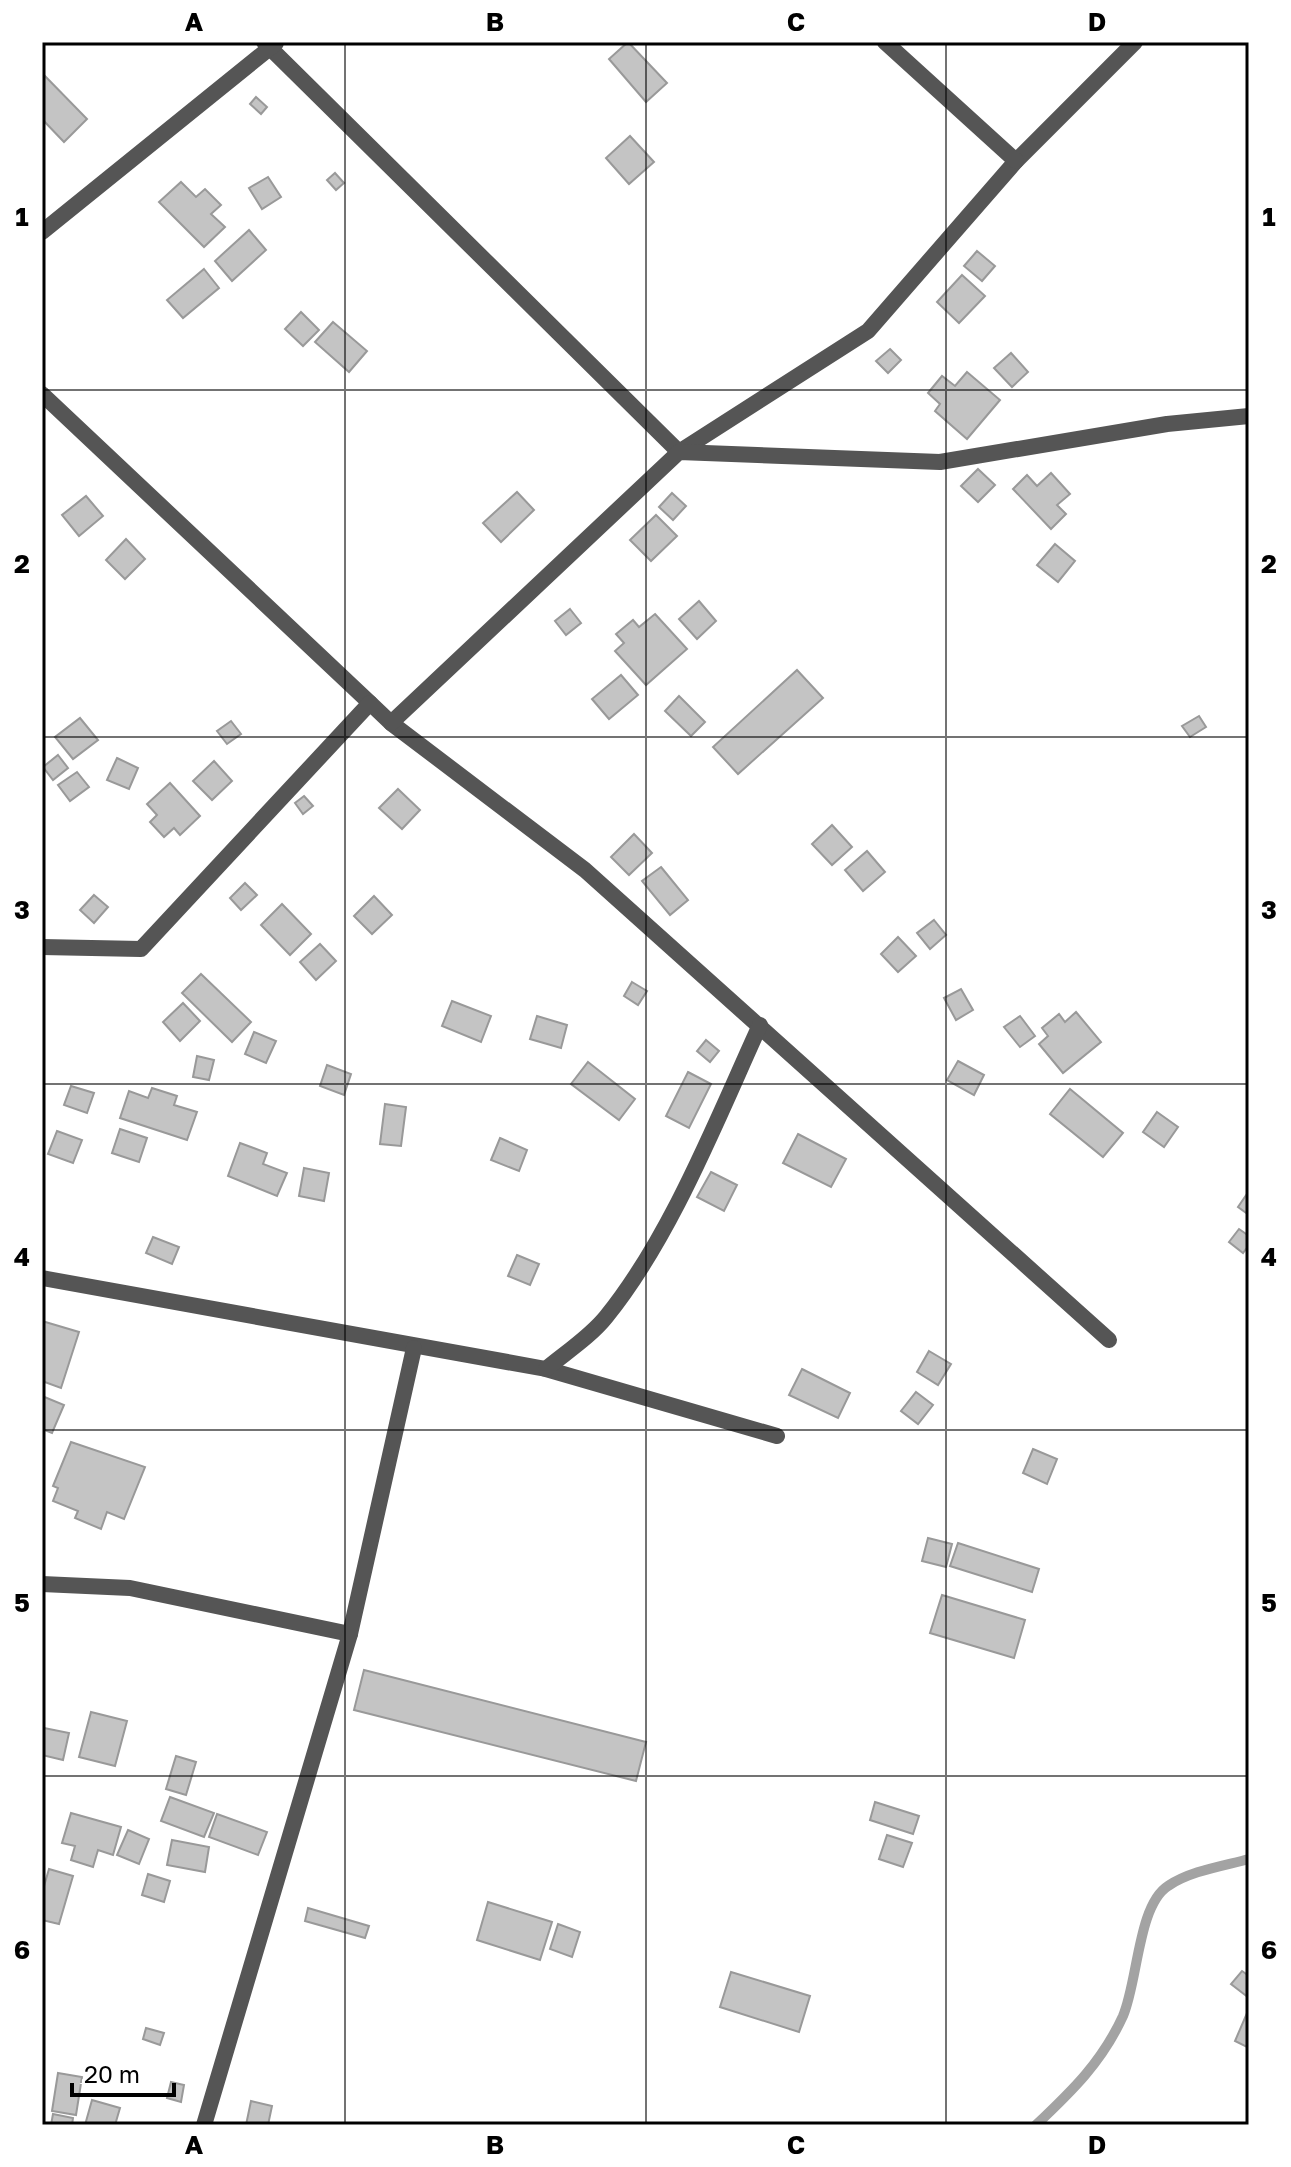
<svg xmlns="http://www.w3.org/2000/svg" width="1291" height="2167" font-family="'Golos Text',sans-serif">
	<style>
		.lines { fill: none; stroke-linecap: round; stroke-linejoin: round }
		.stream { stroke: #a3a3a3; stroke-width: 10 }
		.building { fill: #c4c4c4; stroke: #999; stroke-width: 2 }
		.minor { stroke: #555; stroke-width: 16 }
		.grid { fill: none; stroke: #000; stroke-width: 2; stroke-opacity: 0.55 }
		.neatline { fill: none; stroke: #000; stroke-width: 3 }
		.grid-label { font-size: 26px; text-anchor: middle; font-weight: bold; fill: #000 }
	</style>
	<rect width="100%" height="100%" fill="#fff"/>
	<g class="lines">
		<path class="stream" d="M1036,2125C1072,2091 1102,2062 1123,2016C1138,1981 1138,1905 1168,1886C1190,1871 1223,1866 1249,1859"/>
	</g>
	<g class="building">
		<path d="M628,42L667,83L646,102L609,59Z"/>
		<path d="M42,73L87,119L64,142L42,119Z"/>
		<path d="M256,97L267,107L261,114L250,104Z"/>
		<path d="M630,136L654,162L629,184L606,158Z"/>
		<path d="M335,173L344,183L336,190L327,180Z"/>
		<path d="M268,177L281,197L262,209L249,188Z"/>
		<path d="M181,182L196,197L205,189L221,205L211,214L225,227L204,247L159,202Z"/>
		<path d="M249,230L266,250L232,281L215,261Z"/>
		<path d="M977,251L995,266L982,281L964,266Z"/>
		<path d="M204,269L219,288L183,318L167,300Z"/>
		<path d="M962,275L985,296L959,323L937,302Z"/>
		<path d="M301,312L319,330L303,346L285,329Z"/>
		<path d="M333,322L367,351L349,372L315,342Z"/>
		<path d="M890,349L901,360L888,373L876,361Z"/>
		<path d="M1011,353L1028,372L1012,387L994,368Z"/>
		<path d="M967,372L1000,400L967,439L935,411L940,404L928,393L942,376L955,386Z"/>
		<path d="M978,469L995,485L978,502L961,486Z"/>
		<path d="M1051,473L1070,494L1057,505L1066,514L1051,529L1013,489L1027,475L1037,486Z"/>
		<path d="M517,492L534,510L501,542L483,523Z"/>
		<path d="M672,493L686,506L673,520L659,507Z"/>
		<path d="M86,496L103,516L79,536L62,515Z"/>
		<path d="M656,515L677,536L651,561L630,540Z"/>
		<path d="M126,539L145,559L125,579L106,560Z"/>
		<path d="M1055,544L1075,561L1058,582L1037,565Z"/>
		<path d="M699,601L716,621L697,639L679,619Z"/>
		<path d="M570,609L581,623L566,635L555,621Z"/>
		<path d="M655,614L687,649L646,685L615,651L624,643L616,634L633,620L639,627Z"/>
		<path d="M797,670L823,698L738,774L713,747Z"/>
		<path d="M621,675L638,695L609,719L592,699Z"/>
		<path d="M679,696L705,722L691,736L665,711Z"/>
		<path d="M1199,716L1206,727L1190,737L1182,726Z"/>
		<path d="M80,718L98,740L73,759L55,737Z"/>
		<path d="M231,721L241,734L227,744L217,731Z"/>
		<path d="M58,755L68,768L53,780L43,767Z"/>
		<path d="M117,758L138,768L129,789L107,780Z"/>
		<path d="M214,761L232,781L212,800L193,781Z"/>
		<path d="M77,772L89,787L70,801L58,785Z"/>
		<path d="M170,783L200,816L180,835L174,828L164,837L150,822L157,815L147,804Z"/>
		<path d="M398,789L420,810L402,829L379,808Z"/>
		<path d="M304,796L313,806L303,814L295,803Z"/>
		<path d="M832,825L852,847L832,865L812,844Z"/>
		<path d="M634,834L652,853L629,875L611,857Z"/>
		<path d="M867,851L885,872L863,891L845,870Z"/>
		<path d="M661,867L688,900L670,915L642,881Z"/>
		<path d="M245,883L257,895L241,910L230,898Z"/>
		<path d="M94,895L108,907L94,923L80,910Z"/>
		<path d="M374,896L392,915L372,934L354,916Z"/>
		<path d="M282,904L311,934L290,955L261,925Z"/>
		<path d="M934,920L946,935L930,949L917,933Z"/>
		<path d="M898,937L916,956L898,972L881,954Z"/>
		<path d="M320,944L336,961L316,980L300,962Z"/>
		<path d="M201,974L251,1022L232,1042L182,993Z"/>
		<path d="M632,982L647,991L638,1005L624,996Z"/>
		<path d="M961,989L973,1010L956,1020L944,998Z"/>
		<path d="M452,1001L491,1016L481,1042L442,1026Z"/>
		<path d="M183,1003L200,1021L180,1041L163,1022Z"/>
		<path d="M1076,1012L1101,1042L1063,1073L1039,1044L1048,1036L1042,1028L1059,1014L1065,1022Z"/>
		<path d="M537,1016L567,1025L561,1048L530,1039Z"/>
		<path d="M1020,1016L1035,1036L1020,1047L1004,1027Z"/>
		<path d="M254,1032L276,1041L266,1063L245,1054Z"/>
		<path d="M706,1040L719,1051L710,1062L697,1051Z"/>
		<path d="M197,1056L214,1060L209,1080L193,1077Z"/>
		<path d="M958,1061L984,1075L974,1095L947,1080Z"/>
		<path d="M588,1062L635,1099L619,1120L571,1084Z"/>
		<path d="M327,1065L351,1074L344,1095L320,1086Z"/>
		<path d="M688,1072L711,1084L689,1128L666,1116Z"/>
		<path d="M71,1086L94,1093L87,1113L64,1105Z"/>
		<path d="M152,1088L177,1096L174,1105L197,1112L187,1140L120,1118L129,1091L148,1098Z"/>
		<path d="M1070,1089L1123,1133L1103,1157L1050,1114Z"/>
		<path d="M385,1104L406,1107L401,1146L380,1144Z"/>
		<path d="M1157,1112L1178,1127L1164,1147L1143,1132Z"/>
		<path d="M120,1129L147,1138L139,1162L112,1153Z"/>
		<path d="M57,1131L82,1140L73,1163L48,1154Z"/>
		<path d="M798,1134L846,1159L831,1187L783,1163Z"/>
		<path d="M500,1138L527,1150L519,1171L491,1160Z"/>
		<path d="M240,1143L267,1153L263,1164L287,1173L277,1196L228,1176Z"/>
		<path d="M304,1168L329,1173L324,1201L299,1196Z"/>
		<path d="M711,1172L737,1185L724,1211L697,1197Z"/>
		<path d="M1249,1191V1215L1238,1207Z"/>
		<path d="M1239,1229L1249,1236V1245L1243,1253L1229,1242Z"/>
		<path d="M153,1237L179,1247L172,1264L146,1253Z"/>
		<path d="M517,1255L539,1264L530,1285L508,1276Z"/>
		<path d="M42,1321L79,1332L61,1388L42,1381Z"/>
		<path d="M929,1351L951,1364L938,1385L917,1372Z"/>
		<path d="M802,1369L850,1393L838,1418L789,1395Z"/>
		<path d="M916,1392L933,1405L918,1424L901,1411Z"/>
		<path d="M42,1396L64,1405L52,1433L42,1429Z"/>
		<path d="M71,1442L145,1467L124,1519L107,1512L101,1529L75,1518L78,1511L53,1501L58,1488L53,1486Z"/>
		<path d="M1033,1449L1057,1459L1047,1484L1023,1473Z"/>
		<path d="M928,1538L952,1544L946,1567L922,1561Z"/>
		<path d="M958,1543L1039,1569L1032,1592L950,1566Z"/>
		<path d="M942,1595L1025,1620L1014,1658L930,1633Z"/>
		<path d="M364,1670L646,1742L636,1781L354,1710Z"/>
		<path d="M91,1712L127,1721L115,1766L79,1757Z"/>
		<path d="M44,1728L69,1733L63,1760L42,1755Z"/>
		<path d="M176,1756L196,1762L186,1795L166,1789Z"/>
		<path d="M170,1797L214,1813L204,1837L161,1821Z"/>
		<path d="M875,1802L919,1816L913,1834L870,1820Z"/>
		<path d="M71,1813L121,1827L113,1855L98,1850L93,1867L71,1860L75,1846L62,1843Z"/>
		<path d="M217,1814L267,1832L258,1855L209,1837Z"/>
		<path d="M128,1830L149,1839L139,1864L117,1855Z"/>
		<path d="M887,1835L912,1843L903,1867L879,1859Z"/>
		<path d="M172,1840L209,1847L205,1872L167,1865Z"/>
		<path d="M49,1869L73,1876L59,1924L42,1920V1893Z"/>
		<path d="M148,1874L170,1881L164,1902L142,1895Z"/>
		<path d="M488,1902L552,1922L540,1960L477,1940Z"/>
		<path d="M308,1908L369,1926L365,1938L305,1921Z"/>
		<path d="M558,1924L580,1932L572,1957L550,1949Z"/>
		<path d="M1242,1971L1249,1976V1998L1231,1984Z"/>
		<path d="M731,1972L810,1996L799,2032L720,2007Z"/>
		<path d="M1247,2013L1249,2014V2048L1235,2041Z"/>
		<path d="M146,2028L164,2033L160,2045L143,2039Z"/>
		<path d="M58,2073L82,2077L76,2115L52,2111Z"/>
		<path d="M171,2082L184,2085L181,2102L167,2098Z"/>
		<path d="M92,2100L120,2108L115,2125H85Z"/>
		<path d="M251,2101L272,2106L268,2125H246Z"/>
		<path d="M53,2114L73,2118L72,2125H51Z"/>
	</g>
	<g class="lines">
		<g class="minor">
			<path d="M264,42L679,452L868,331L1016,161L1135,42"/>
			<path d="M885,42L1016,161"/>
			<path d="M42,232L276,43"/>
			<path d="M42,394L370,703"/>
			<path d="M391,723L585,870L1109,1340"/>
			<path d="M42,947L141,949L370,703L391,723L679,452L940,462L1167,424L1249,416"/>
			<path d="M42,1278L546,1369L777,1436"/>
			<path d="M546,1369C565,1353 590,1337 606,1317C671,1237 717,1119 760,1025"/>
			<path d="M42,1584L130,1588L350,1634"/>
			<path d="M204,2125L350,1634L414,1348"/>
		</g>
	</g>
	<path class="grid" d="M345,42V2125M646,42V2125M946,42V2125M42,390H1249M42,737H1249M42,1084H1249M42,1430H1249M42,1776H1249"/>
	<rect width="1291" height="2167" fill="none" stroke="#ffffff" stroke-width="88"/>
	<path d="M72 2083v12h102v-12" fill="none" stroke="#000000" stroke-width="4"/>
	<text x="84" y="2083" font-size="24" fill="#000000" stroke="#ffffff" stroke-width="6" paint-order="stroke">20 m</text>
	<rect x="44" y="44" width="1203" height="2079" class="neatline"/>
	<g class="grid-label">
		<text x="194" y="31">A</text>
		<text x="495" y="31">B</text>
		<text x="796" y="31">C</text>
		<text x="1097" y="31">D</text>
		<text x="22" y="226">1</text>
		<text x="1269" y="226">1</text>
		<text x="22" y="573">2</text>
		<text x="1269" y="573">2</text>
		<text x="22" y="919">3</text>
		<text x="1269" y="919">3</text>
		<text x="22" y="1266">4</text>
		<text x="1269" y="1266">4</text>
		<text x="22" y="1612">5</text>
		<text x="1269" y="1612">5</text>
		<text x="22" y="1959">6</text>
		<text x="1269" y="1959">6</text>
		<text x="194" y="2154">A</text>
		<text x="495" y="2154">B</text>
		<text x="796" y="2154">C</text>
		<text x="1097" y="2154">D</text>
	</g>
</svg>
